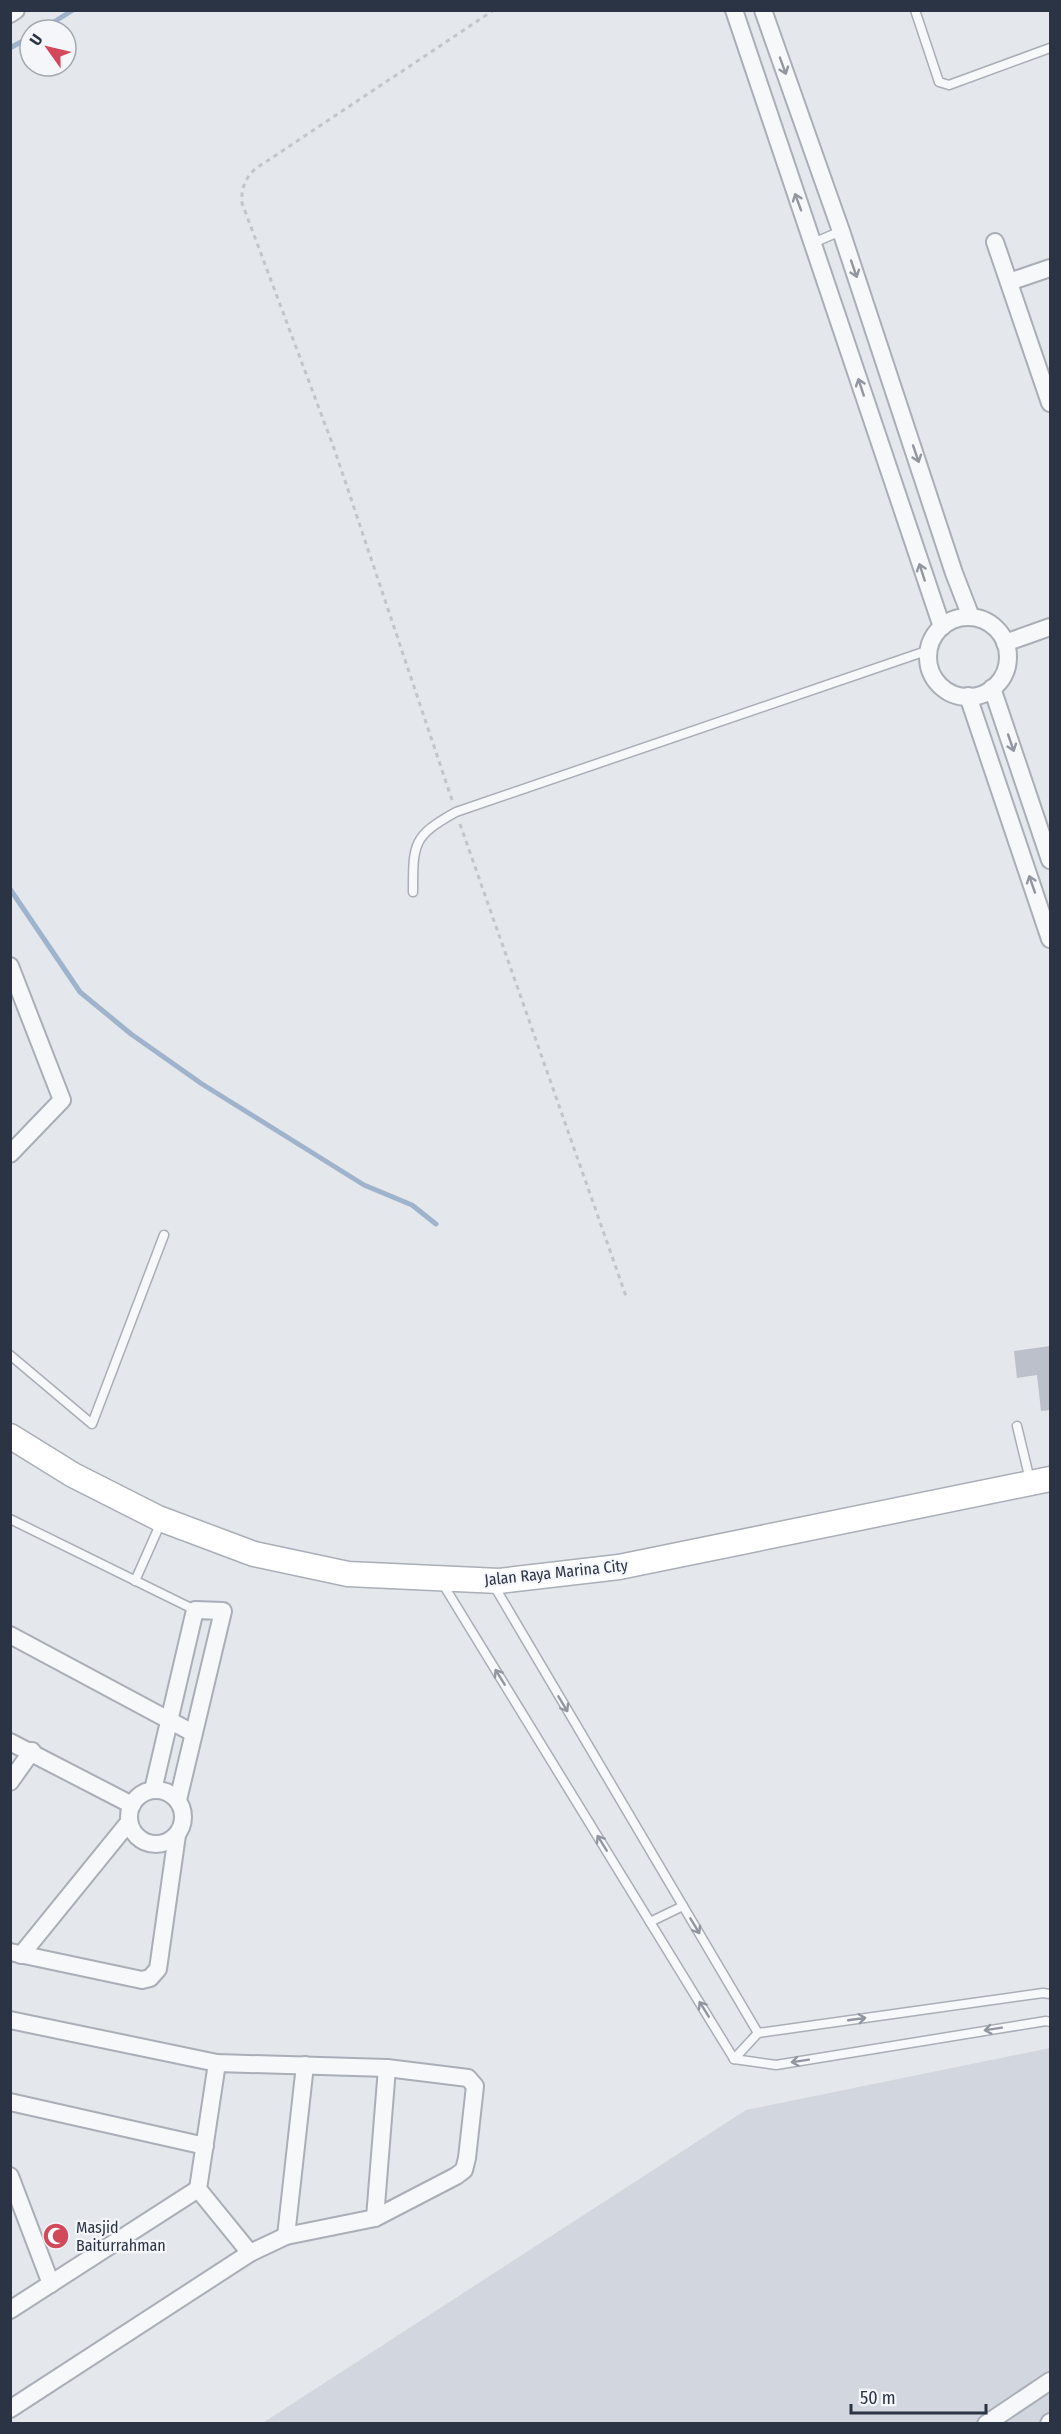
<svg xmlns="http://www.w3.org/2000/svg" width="1061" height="2434" font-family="'Fira Sans Condensed',sans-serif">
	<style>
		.built { fill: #d2d6de }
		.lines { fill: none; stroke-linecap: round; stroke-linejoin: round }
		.stream { stroke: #9fb4cc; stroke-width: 5 }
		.building { fill: #bbc0ca }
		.service-casing { stroke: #a9aeb7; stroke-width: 11 }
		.minor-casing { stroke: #a9aeb7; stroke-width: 20 }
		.secondary-casing { stroke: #a9aeb7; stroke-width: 27 }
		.path { stroke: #c2c5cb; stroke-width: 3; stroke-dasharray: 4.5 4.5; stroke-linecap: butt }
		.service { stroke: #f7f8fa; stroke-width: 8 }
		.minor { stroke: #f7f8fa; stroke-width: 16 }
		.secondary { stroke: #fff; stroke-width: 24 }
		.oneway { stroke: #9196a0 }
		.labels { text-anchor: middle; stroke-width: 4.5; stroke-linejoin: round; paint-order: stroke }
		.street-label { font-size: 16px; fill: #2b3445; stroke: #f4f6f9 }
		.poi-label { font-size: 16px; fill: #2b3445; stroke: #f4f6f9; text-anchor: start }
	</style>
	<rect width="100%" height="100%" fill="#e4e7ec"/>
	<path class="built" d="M1050,2048V2423L261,2424L746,2110Z"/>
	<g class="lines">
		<g class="stream">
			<path d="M41,30L73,10"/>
			<path d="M10,48L30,37"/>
			<path d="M10,889L80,992L131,1034L202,1084L364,1185L412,1205L436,1224"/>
		</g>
	</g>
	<path class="building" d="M1050,1346V1410L1041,1411L1037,1375L1017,1378L1014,1351Z"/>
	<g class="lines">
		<defs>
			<g id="service">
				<path d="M915,10L939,82L949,85L1050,48"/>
				<path d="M813,243L841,231"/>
				<path d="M413,892C413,843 413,836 456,812L929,650"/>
				<path d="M10,1355L92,1424L164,1235"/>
				<path d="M1017,1426L1030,1480"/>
				<path d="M10,1519L195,1610"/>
				<path d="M135,1581L162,1520"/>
				<path d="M441,1581L734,2059"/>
				<path d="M493,1584L758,2033"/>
				<path d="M650,1922L683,1906"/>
				<path d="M734,2059L758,2033L1043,1993L1050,1994"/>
				<path d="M734,2059L776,2065L1046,2021L1050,2022"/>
			</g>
			<g id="minor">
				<path d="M734,10L942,627"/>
				<path d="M763,10L841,231L954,573L971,617"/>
				<path d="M10,14L16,10"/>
				<path d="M995,242L1050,403"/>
				<path d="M1009,282L1050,268"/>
				<circle cx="968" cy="657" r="40"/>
				<path d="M1005,643L1050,627"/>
				<path d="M992,688L1050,860"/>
				<path d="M968,696L1050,939"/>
				<path d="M10,966L62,1100L10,1154"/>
				<path d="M10,1635L193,1733"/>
				<path d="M10,1742L132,1805"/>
				<path d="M10,1782L32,1751"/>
				<circle cx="156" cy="1817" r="27"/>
				<path d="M153,1790L195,1610L223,1611L178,1800"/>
				<path d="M10,1952L142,1980L150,1978L158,1969L177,1835"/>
				<path d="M21,1955L129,1822"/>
				<path d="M10,2020L217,2063L387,2068L468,2078L475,2086L467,2158L464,2170L456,2176L375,2218L286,2236L250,2253L10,2409"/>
				<path d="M217,2063L198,2189L250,2253"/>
				<path d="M10,2102L205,2146"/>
				<path d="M10,2176L51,2284"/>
				<path d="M375,2218L387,2068"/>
				<path d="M286,2236L305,2065"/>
				<path d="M10,2310L198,2189"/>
				<path d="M986,2424L1050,2381"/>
				<path d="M1049,2424L1050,2422"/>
			</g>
			<path id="secondary" d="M10,1436L73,1475L158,1518L254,1554L348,1574L499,1581L619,1567L1050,1479"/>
		</defs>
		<use href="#service" class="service-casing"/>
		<use href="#minor" class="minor-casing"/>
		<use href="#secondary" class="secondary-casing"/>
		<g class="path">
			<path d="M452,800L335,451L242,203C241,188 245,179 255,169L494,10"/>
			<path d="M460,824L627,1299"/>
		</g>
		<use href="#service" class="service"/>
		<use href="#minor" class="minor"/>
		<use href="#secondary" class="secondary"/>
	</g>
	<defs><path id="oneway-shaft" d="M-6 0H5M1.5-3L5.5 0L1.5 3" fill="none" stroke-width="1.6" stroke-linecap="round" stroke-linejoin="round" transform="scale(1.5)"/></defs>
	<g class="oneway">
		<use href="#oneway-shaft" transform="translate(783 66) rotate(70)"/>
		<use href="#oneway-shaft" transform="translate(798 202) rotate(-110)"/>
		<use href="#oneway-shaft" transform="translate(854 269) rotate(71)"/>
		<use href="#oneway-shaft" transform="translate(861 387) rotate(-108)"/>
		<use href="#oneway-shaft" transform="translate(916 454) rotate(71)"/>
		<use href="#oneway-shaft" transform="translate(922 572) rotate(-108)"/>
		<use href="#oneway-shaft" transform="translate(1011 743) rotate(71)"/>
		<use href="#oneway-shaft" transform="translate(1032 884) rotate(-109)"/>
		<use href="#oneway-shaft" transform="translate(500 1677) rotate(-122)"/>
		<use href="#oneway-shaft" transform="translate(563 1704) rotate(59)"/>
		<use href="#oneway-shaft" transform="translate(602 1843) rotate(-122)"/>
		<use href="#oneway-shaft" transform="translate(695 1926) rotate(59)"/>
		<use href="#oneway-shaft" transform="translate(704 2009) rotate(-122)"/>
		<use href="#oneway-shaft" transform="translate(857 2019) rotate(-8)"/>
		<use href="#oneway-shaft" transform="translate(993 2029) rotate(171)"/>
		<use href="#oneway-shaft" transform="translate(800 2061) rotate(171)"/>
	</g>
	<defs>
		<symbol id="mosque-disc" viewBox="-11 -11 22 22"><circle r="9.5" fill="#d1495b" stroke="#f4f6f9"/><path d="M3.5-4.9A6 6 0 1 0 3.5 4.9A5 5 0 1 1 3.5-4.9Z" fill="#fff"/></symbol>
	</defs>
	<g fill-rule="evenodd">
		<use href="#mosque-disc" x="41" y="2221" width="30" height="30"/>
	</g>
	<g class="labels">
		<g class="street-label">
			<text transform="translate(556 1572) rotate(-6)" y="6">Jalan Raya Marina City</text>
		</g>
		<g class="poi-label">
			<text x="76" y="2233">Masjid<tspan x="76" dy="18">Baiturrahman</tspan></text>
		</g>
	</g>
	<rect width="1061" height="2434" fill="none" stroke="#2b3445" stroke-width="24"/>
	<g transform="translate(48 48) rotate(304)"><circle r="28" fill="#f4f6f9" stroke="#a4a8b1" stroke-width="1.5"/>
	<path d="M0-4.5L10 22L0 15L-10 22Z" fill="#d1495b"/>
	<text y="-9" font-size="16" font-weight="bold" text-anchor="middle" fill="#2b3445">U</text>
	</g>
	<path d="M851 2404v9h135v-9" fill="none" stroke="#2b3445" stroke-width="3"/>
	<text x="860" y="2404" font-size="18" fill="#2b3445" stroke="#f4f6f9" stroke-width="4.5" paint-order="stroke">50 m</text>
</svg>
